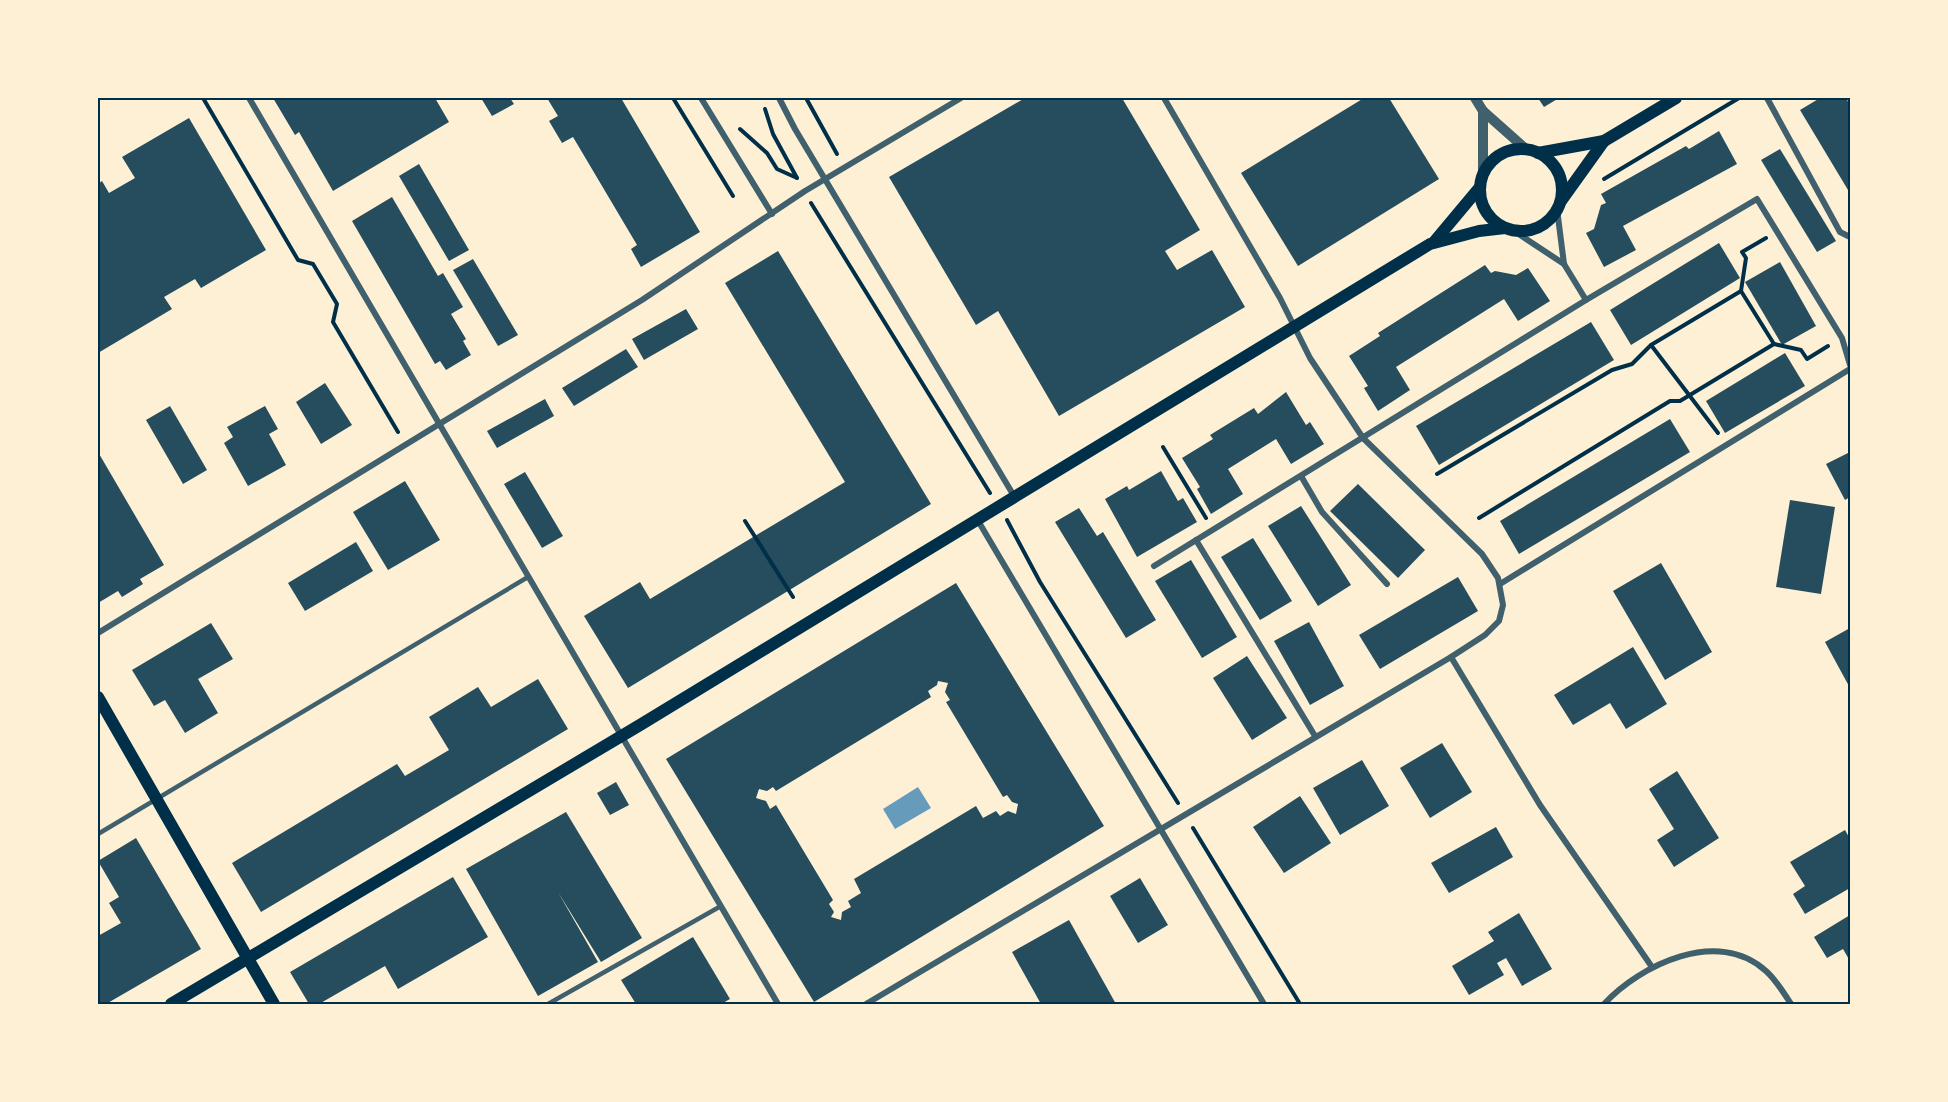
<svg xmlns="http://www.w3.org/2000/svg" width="1948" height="1102" font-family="'Asap Condensed',sans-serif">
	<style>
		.water { fill: #669bbc }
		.building { fill: #264d5e; fill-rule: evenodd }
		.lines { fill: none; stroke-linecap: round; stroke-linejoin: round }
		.path { stroke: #003049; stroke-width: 4 }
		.service { stroke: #3f606c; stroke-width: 4.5 }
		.minor { stroke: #3f606c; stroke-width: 6 }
		.tertiary { stroke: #3f606c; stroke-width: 10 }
		.secondary { stroke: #003049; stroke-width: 12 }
		.neatline { fill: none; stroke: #003049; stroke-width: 2 }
	</style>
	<rect width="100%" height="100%" fill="#fdf0d5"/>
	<path class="water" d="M918,787L931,808L895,829L883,809Z"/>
	<g class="building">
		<path d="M273,98H435L449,122L333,191L299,132L295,135Z"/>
		<path d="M481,98H510L514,104L492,116Z"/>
		<path d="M547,98H621L700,232L641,267L631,249L637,245L573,137L562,143L549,121L558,116Z"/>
		<path d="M1025,98H1122L1200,230L1165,251L1177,270L1212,250L1245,307L1059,416L998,311L976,325L889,177Z"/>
		<path d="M1364,98H1389L1439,179L1298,266L1241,173Z"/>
		<path d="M1538,98H1559L1544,107Z"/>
		<path d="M1820,98H1846L1850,105V189L1848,190L1800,110Z"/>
		<path d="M189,118L266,250L201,288L195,279L164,297L172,309L98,353V184L102,181L109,193L135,178L122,157Z"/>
		<path d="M1719,131L1737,164L1623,226L1636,250L1604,267L1586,233L1594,229L1601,205L1606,203L1601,194L1686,146L1689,149Z"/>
		<path d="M1780,149L1836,241L1817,252L1761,160Z"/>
		<path d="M419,164L469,250L449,261L399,176Z"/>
		<path d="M392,197L438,276L443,273L463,307L451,314L466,339L463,341L471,355L446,370L440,361L435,364L352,221Z"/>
		<path d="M1719,243L1740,278L1631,345L1610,310Z"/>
		<path d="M778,251L931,504L628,688L584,616L640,582L650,599L845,482L725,283Z"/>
		<path d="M473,259L518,335L498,346L453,270Z"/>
		<path d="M1780,262L1816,326L1782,345L1745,282Z"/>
		<path d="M1485,265L1491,273L1495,271L1516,275L1528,268L1550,301L1518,321L1504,299L1396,367L1410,390L1378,411L1364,388L1368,386L1349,356L1380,336L1378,333Z"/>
		<path d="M686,309L698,329L644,360L632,339Z"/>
		<path d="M1591,322L1614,360L1439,465L1416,426Z"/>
		<path d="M626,349L638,367L574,406L562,388Z"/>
		<path d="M1785,353L1805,386L1725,433L1706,401Z"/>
		<path d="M325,383L352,425L321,444L296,402Z"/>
		<path d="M1286,392L1306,425L1310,422L1324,444L1291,464L1276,439L1228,469L1243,494L1211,514L1197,489L1200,487L1182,458L1213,439L1210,435L1254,408L1258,414Z"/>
		<path d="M545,399L554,416L497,448L487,431Z"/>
		<path d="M170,406L207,470L183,484L146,420Z"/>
		<path d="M265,406L278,429L269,434L286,465L248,486L224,443L233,437L227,427Z"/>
		<path d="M1670,419L1690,452L1519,554L1500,521Z"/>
		<path d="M98,452L164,565L140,579L143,584L122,597L118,591L98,603Z"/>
		<path d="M1850,452V497L1845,500L1826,464Z"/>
		<path d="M1161,471L1178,501L1183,498L1197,522L1137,557L1105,499L1127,486L1129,490Z"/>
		<path d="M525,472L563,536L542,548L504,484Z"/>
		<path d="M405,481L440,540L388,570L353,512Z"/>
		<path d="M1358,484L1425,550L1398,578L1330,511Z"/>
		<path d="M1790,500L1835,507L1821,594L1776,587Z"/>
		<path d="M1301,506L1351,585L1318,606L1268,526Z"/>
		<path d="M1079,508L1097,536L1103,532L1156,620L1126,638L1055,522Z"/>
		<path d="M1253,538L1292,601L1260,620L1221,557Z"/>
		<path d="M356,542L373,571L305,611L288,583Z"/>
		<path d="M1191,560L1237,637L1202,658L1155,581Z"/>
		<path d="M1661,563L1712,652L1665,680L1613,591Z"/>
		<path d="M1458,577L1478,611L1380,669L1359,635Z"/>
		<path d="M956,583L1104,826L814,1002L666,759ZM938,681L948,683L945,692L950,700L946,702L1003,797L1007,795L1012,802L1018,804L1016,814L1008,811L1000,816L996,811L983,818L976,806L854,879L861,893L848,901L851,907L842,912L841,920L831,917L834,912L829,904L833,900L776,805L770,809L766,801L756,798L759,789L767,791L773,787L776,791L931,697L928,691L937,685Z"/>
		<path d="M1309,622L1344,686L1310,705L1274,641Z"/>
		<path d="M211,623L233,659L198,679L218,713L185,733L165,700L154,706L132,670Z"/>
		<path d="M1850,628V688L1825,642Z"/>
		<path d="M1633,647L1667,704L1626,729L1610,703L1573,725L1554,695Z"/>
		<path d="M1247,656L1287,718L1252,740L1213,678Z"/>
		<path d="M538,679L568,729L261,912L232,863L397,764L405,776L449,750L429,717L478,687L491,707Z"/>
		<path d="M1442,743L1472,792L1430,818L1400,768Z"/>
		<path d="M1362,760L1389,806L1340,835L1313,788Z"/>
		<path d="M1677,771L1719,838L1674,867L1657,840L1674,829L1649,789Z"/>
		<path d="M616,782L629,805L610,815L597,793Z"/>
		<path d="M1300,796L1331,843L1284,873L1253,827Z"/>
		<path d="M566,812L642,938L601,962L558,892L598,962L538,996L466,869Z"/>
		<path d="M1496,827L1513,857L1449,893L1431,863Z"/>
		<path d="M1845,830L1850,839V888L1805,914L1793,894L1805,886L1790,862Z"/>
		<path d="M136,838L201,949L106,1004H98V936L121,923L109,903L119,897L98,861Z"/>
		<path d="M453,877L488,937L398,989L385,966L319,1004H309L290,972Z"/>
		<path d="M1140,878L1168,925L1138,943L1110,896Z"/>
		<path d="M1519,913L1552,969L1522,986L1506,958L1497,963L1504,975L1469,995L1452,966L1494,941L1488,932Z"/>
		<path d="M1850,915V961L1843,949L1827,958L1814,937Z"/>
		<path d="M1069,920L1116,1004H1041L1012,952Z"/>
		<path d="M693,937L730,999L721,1004H636L621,980Z"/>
	</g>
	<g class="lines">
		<g class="path">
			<path d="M203,98L298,260L313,264L337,304L333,322L398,432"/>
			<path d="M673,98L733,196"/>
			<path d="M806,98L837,154"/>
			<path d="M765,109L773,134L797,178"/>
			<path d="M740,129L767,153L777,169L797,178"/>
			<path d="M1604,179L1739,98"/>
			<path d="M811,203L990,493"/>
			<path d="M1741,291L1774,344"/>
			<path d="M1651,345L1718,433"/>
			<path d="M1163,447L1206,518"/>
			<path d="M1437,474L1612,370L1632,364L1651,345L1741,291L1746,258L1742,252L1766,238"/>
			<path d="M1479,518L1670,401H1680L1774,344L1801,350L1807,359L1828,346"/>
			<path d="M1007,520L1040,582L1178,803"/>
			<path d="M745,521L793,597"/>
			<path d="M1193,828L1300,1004"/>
		</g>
		<g class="service">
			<path d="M98,834L528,577"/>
			<path d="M548,1004L721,906"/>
		</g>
		<g class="minor">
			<path d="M249,98L778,1004"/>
			<path d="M701,98L772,214"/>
			<path d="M779,98L795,129L1014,496"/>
			<path d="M1767,98L1840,232L1850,237"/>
			<path d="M1557,209L1564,264L1586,300"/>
			<path d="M1514,231L1564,264"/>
			<path d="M1301,476L1322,512L1387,584"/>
			<path d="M977,519L1264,1004"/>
			<path d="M1196,540L1315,736"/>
			<path d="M1154,566L1586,300L1757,199L1842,338L1850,365"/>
			<path d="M1500,584L1850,369"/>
			<path d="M98,633L642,300L805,191L961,98"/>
			<path d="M1451,657L1540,805L1652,967"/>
			<path d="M866,1004L1451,657L1485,635L1499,621L1503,605L1498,578L1482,554L1363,438L1310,358L1280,298L1164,98"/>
			<path d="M1604,1004C1640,965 1718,927 1766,971C1776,980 1784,993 1791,1004"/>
		</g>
		<g class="tertiary">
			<path d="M1475,98L1483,111L1527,150"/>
			<path d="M1483,176V111"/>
		</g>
		<g class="secondary">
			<circle cx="1521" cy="190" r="41"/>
			<path d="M1538,153L1604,141L1676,98"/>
			<path d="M1561,201L1604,141"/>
			<path d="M1434,242L1480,187"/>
			<path d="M98,697L274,1004"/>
			<path d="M171,1004L640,725L1430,244L1479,231L1505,228"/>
		</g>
	</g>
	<rect width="1948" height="1102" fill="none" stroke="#fdf0d5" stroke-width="198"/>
	<rect x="99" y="99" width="1750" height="904" class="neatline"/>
</svg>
